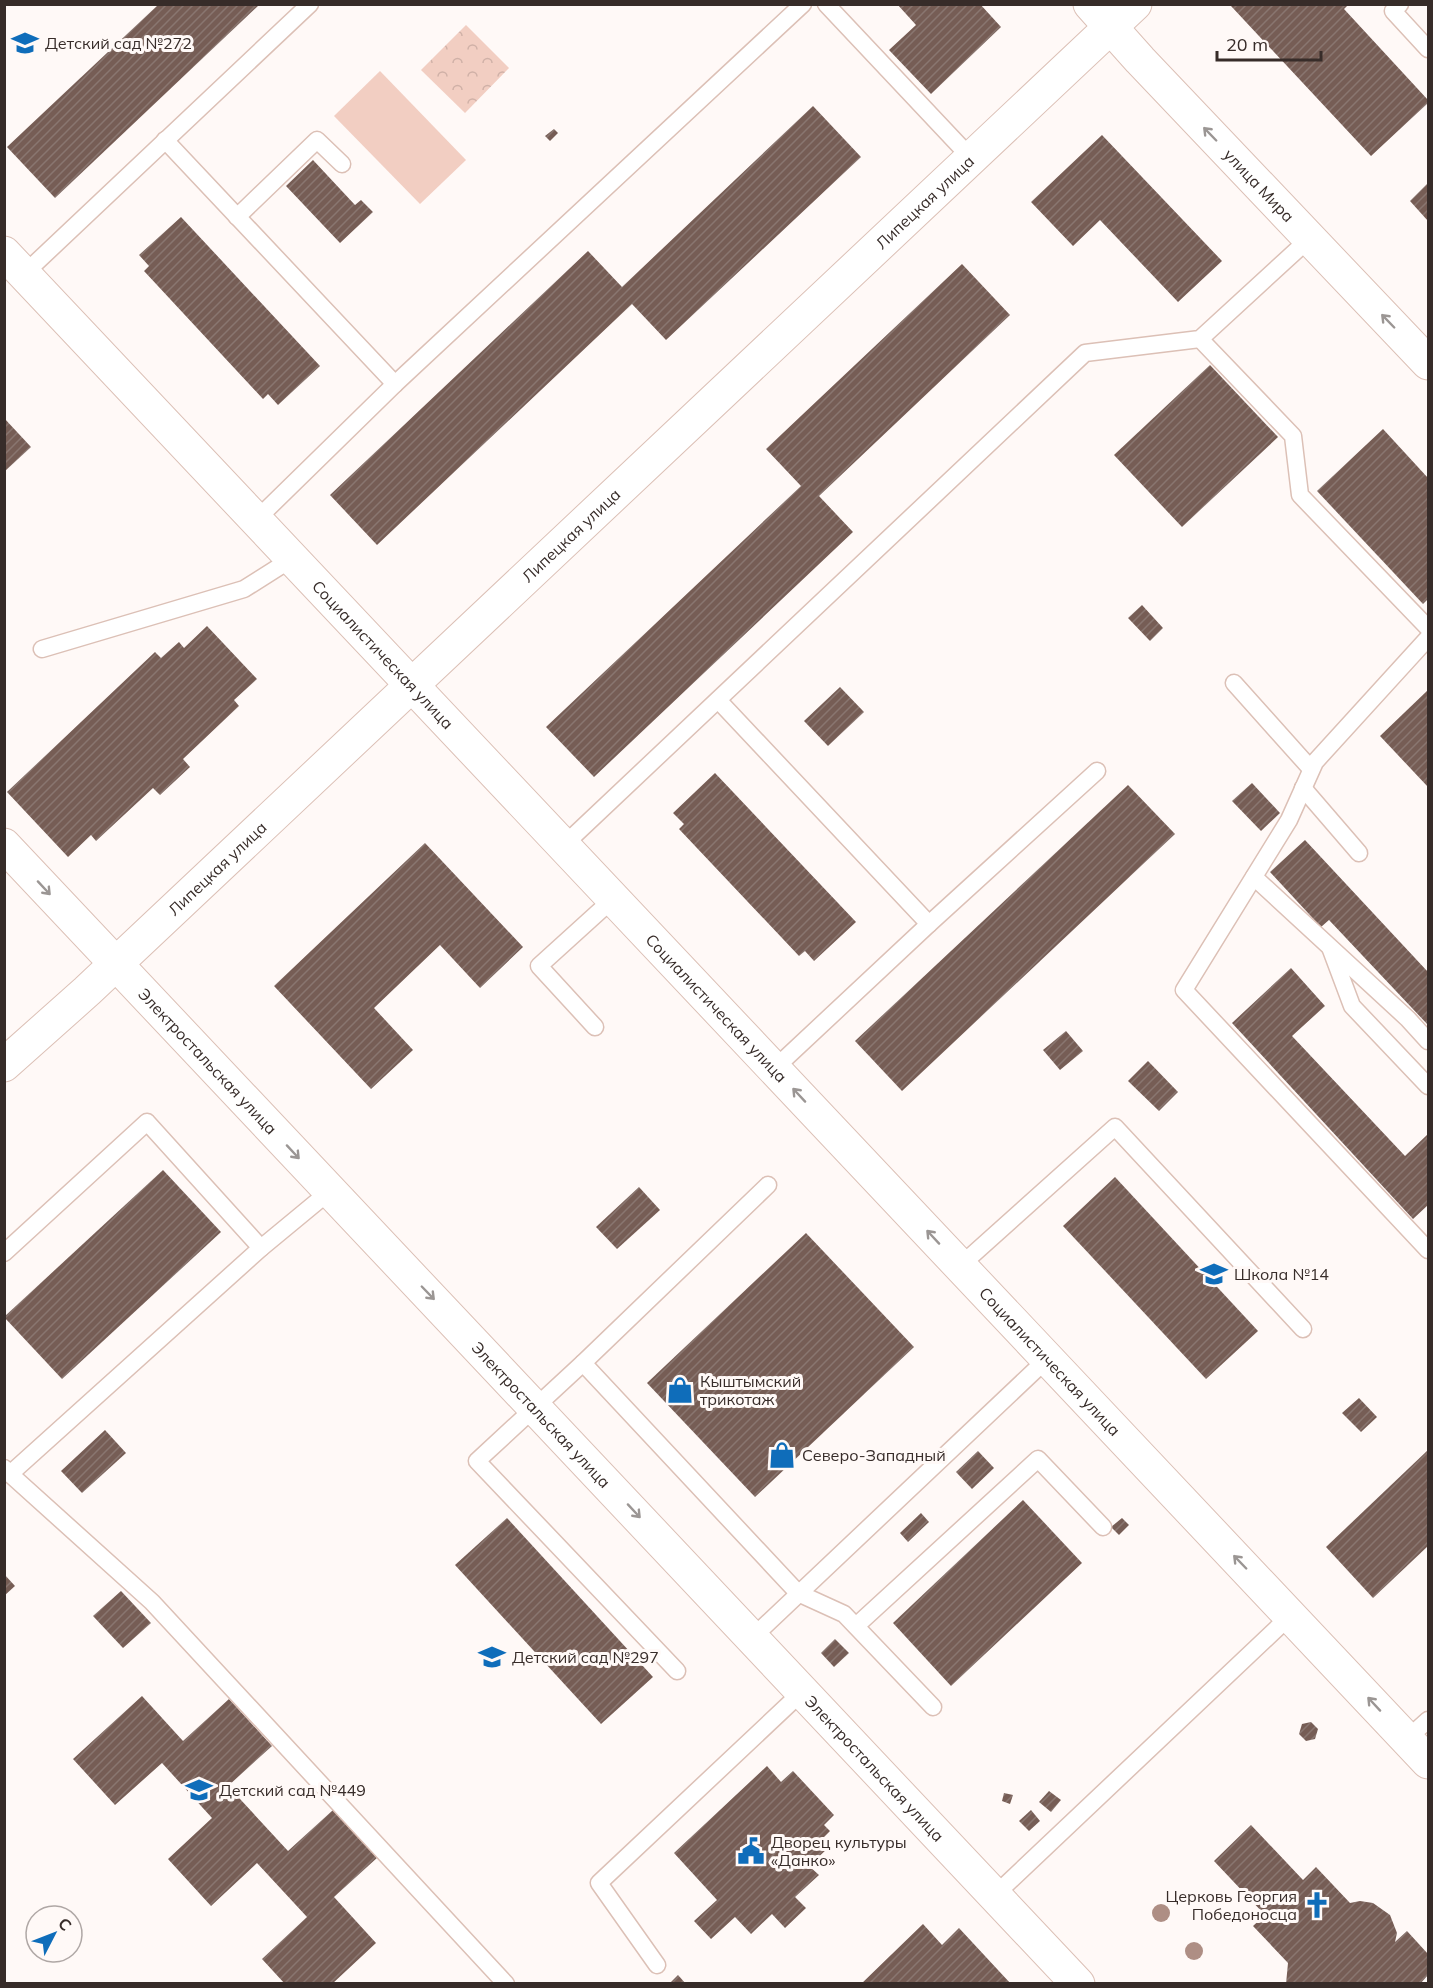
<svg xmlns="http://www.w3.org/2000/svg" width="1433" height="1988" font-family="Mulish,sans-serif">
	<style>
		.grass { fill: #f2cec2 }
		.park { fill: url(#park-crowns) }
		.building { fill: url(#building-hatch) }
		.lines { fill: none; stroke-linecap: round; stroke-linejoin: round }
		.lane-casing { stroke: #dcc0b6; stroke-width: 19 }
		.street-casing { stroke: #dcc0b6; stroke-width: 35 }
		.secondary-casing { stroke: #dcc0b6; stroke-width: 35 }
		.lane { stroke: #fff; stroke-width: 16 }
		.street { stroke: #fff; stroke-width: 33 }
		.secondary { stroke: #fff; stroke-width: 33 }
		.tree { fill: #ae8e84 }
		.oneway { stroke: #9b9694 }
		.labels { text-anchor: middle; stroke-width: 6; stroke-linejoin: round; paint-order: stroke }
		.poi-label { font-size: 16px; fill: #372c29; stroke: #fff9f7; text-anchor: start }
		.street-label { font-size: 16px; fill: #372c29; stroke: #fff9f7 }
	</style>
	<defs>
		<pattern id="park-crowns" width="20" height="18" patternUnits="userSpaceOnUse" patternTransform="scale(1.5)"><rect width="20" height="18" fill="#f2cec2"/><path d="M2 6a3 3 0 1 1 6 0M12 15a3 3 0 1 1 6 0" fill="none" stroke="#d0b1a7"/></pattern>
		<pattern id="building-hatch" width="6" height="6" patternUnits="userSpaceOnUse" patternTransform="scale(1.5)"><rect width="6" height="6" fill="#765d55"/><path d="M-1 1l2-2M0 6l6-6M5 7l2-2" fill="none" stroke="#897670"/></pattern>
	</defs>
	<rect width="100%" height="100%" fill="#fff9f7"/>
	<path class="grass" d="M380,71L466,160L420,204L334,116Z"/>
	<path class="park" d="M466,25L509,68L465,113L421,70Z"/>
	<g class="building">
		<path d="M159,4H260L55,198L7,147Z"/>
		<path d="M897,4H980L1001,27L931,94L889,50L916,25Z"/>
		<path d="M1233,4H1349L1344,9L1428,100V103L1371,156L1231,6Z"/>
		<path d="M813,106L861,157L666,340L632,304L377,545L330,495L588,251L622,287Z"/>
		<path d="M554,129L558,133L550,141L545,136Z"/>
		<path d="M1102,135L1222,261L1178,302L1100,220L1073,246L1031,202Z"/>
		<path d="M313,160L355,205L361,200L373,212L340,243L286,186Z"/>
		<path d="M1428,183V221L1410,201Z"/>
		<path d="M181,217L320,366L278,405L268,394L263,399L144,271L149,266L139,255Z"/>
		<path d="M962,264L1010,315L819,496L853,532L594,777L546,727L801,486L766,449Z"/>
		<path d="M1210,365L1278,437L1182,527L1114,455Z"/>
		<path d="M4,418L31,447L4,472Z"/>
		<path d="M1383,429L1428,478V599L1423,604L1317,491Z"/>
		<path d="M1142,605L1163,628L1150,641L1128,618Z"/>
		<path d="M207,626L257,679L234,700L239,706L183,759L190,767L160,795L153,788L96,841L91,835L68,857L7,792L155,652L161,658L179,642L184,648Z"/>
		<path d="M840,687L864,712L828,746L804,721Z"/>
		<path d="M1428,690V787L1380,736Z"/>
		<path d="M715,773L856,922L814,961L805,951L799,956L679,829L684,824L673,813Z"/>
		<path d="M1252,783L1280,813L1261,831L1232,801Z"/>
		<path d="M1128,785L1175,834L902,1091L855,1041Z"/>
		<path d="M1305,840L1428,972V1025L1329,920L1321,927L1270,872Z"/>
		<path d="M425,843L523,947L480,988L440,945L374,1008L413,1050L371,1089L274,986Z"/>
		<path d="M1291,968L1325,1006L1292,1036L1405,1156L1428,1134V1205L1413,1219L1232,1023Z"/>
		<path d="M1066,1031L1083,1051L1060,1070L1043,1050Z"/>
		<path d="M1148,1061L1178,1092L1159,1111L1128,1081Z"/>
		<path d="M163,1170L221,1232L62,1379L4,1317Z"/>
		<path d="M1115,1177L1258,1331L1206,1379L1063,1226Z"/>
		<path d="M639,1187L660,1210L617,1249L596,1227Z"/>
		<path d="M806,1233L914,1347L755,1497L647,1383Z"/>
		<path d="M1359,1398L1377,1417L1361,1432L1342,1413Z"/>
		<path d="M105,1430L126,1453L82,1493L61,1471Z"/>
		<path d="M1428,1450V1546L1373,1598L1326,1547Z"/>
		<path d="M978,1451L994,1468L972,1489L956,1472Z"/>
		<path d="M1023,1500L1082,1563L951,1686L893,1623Z"/>
		<path d="M921,1513L929,1522L908,1542L900,1533Z"/>
		<path d="M507,1518L653,1677L601,1724L455,1565Z"/>
		<path d="M1122,1518L1129,1525L1119,1535L1111,1527Z"/>
		<path d="M4,1574L15,1586L4,1596Z"/>
		<path d="M121,1591L151,1623L123,1648L93,1616Z"/>
		<path d="M835,1639L849,1653L834,1667L821,1653Z"/>
		<path d="M142,1696L183,1741L229,1699L272,1746L228,1786L288,1851L333,1810L378,1857L334,1897L376,1943L332,1984H285L262,1959L307,1917L257,1863L211,1906L168,1859L212,1818L162,1763L115,1805L73,1759Z"/>
		<path d="M1311,1722L1318,1729L1315,1739L1306,1741L1299,1734L1302,1724Z"/>
		<path d="M767,1766L781,1782L793,1771L834,1815L824,1825L830,1831L821,1840L828,1848L809,1866L819,1875L795,1897L806,1908L785,1928L772,1914L751,1934L735,1917L711,1939L694,1921L717,1900L674,1853Z"/>
		<path d="M1049,1791L1061,1800L1051,1812L1039,1802Z"/>
		<path d="M1004,1793L1013,1795L1010,1804L1002,1801Z"/>
		<path d="M1031,1810L1040,1821L1029,1831L1019,1821Z"/>
		<path d="M1251,1825L1303,1880L1316,1867L1350,1903L1360,1901L1373,1903L1390,1915L1397,1933L1395,1942L1407,1931L1428,1954V1975L1420,1984H1286L1288,1963L1253,1926L1265,1915L1214,1861Z"/>
		<path d="M923,1924L942,1945L959,1928L1011,1984H861Z"/>
		<path d="M678,1975L686,1984H669Z"/>
	</g>
	<g class="lines">
		<defs>
			<g id="lane">
				<path d="M826,4L972,159"/>
				<path d="M1400,4L1393,11L1428,49"/>
				<path d="M165,140L395,384"/>
				<path d="M237,217L317,140L342,164"/>
				<path d="M24,274L310,4"/>
				<path d="M1200,339L1293,436L1300,495L1428,628"/>
				<path d="M256,520L395,384L803,4"/>
				<path d="M1428,638L1315,762L1289,820L1184,990L1428,1250"/>
				<path d="M42,649L244,589L293,558"/>
				<path d="M1234,683L1311,769"/>
				<path d="M718,700L929,924"/>
				<path d="M1303,788L1359,853"/>
				<path d="M564,845L1085,353L1200,339L1310,238"/>
				<path d="M1254,877L1408,1019L1428,1041"/>
				<path d="M1331,950L1352,1006L1428,1086"/>
				<path d="M595,1027L539,966L614,898"/>
				<path d="M774,1069L929,924L1097,771"/>
				<path d="M4,1253L147,1122L261,1248"/>
				<path d="M960,1266L1115,1127L1303,1329"/>
				<path d="M583,1363L798,1593L844,1614L933,1707"/>
				<path d="M4,1468L10,1474L261,1248L330,1191"/>
				<path d="M10,1474L152,1602L506,1984"/>
				<path d="M856,1626L1038,1459L1103,1527"/>
				<path d="M753,1637L1047,1359"/>
				<path d="M677,1671L477,1461L583,1363L768,1185"/>
				<path d="M1407,1739L1428,1720"/>
				<path d="M995,1895L1291,1615"/>
				<path d="M657,1965L599,1883L803,1691"/>
			</g>
			<g id="street">
				<path id="s1" d="M4,253L1428,1762"/>
				<path id="s2" d="M4,845L1078,1984"/>
				<path id="s3" d="M4,1065L87,991L1135,4"/>
			</g>
			<g id="secondary">
				<path id="s4" d="M1090,4L1140,60L1428,363"/>
			</g>
		</defs>
		<use href="#lane" class="lane-casing"/>
		<use href="#street" class="street-casing"/>
		<use href="#secondary" class="secondary-casing"/>
		<use href="#lane" class="lane"/>
		<use href="#street" class="street"/>
		<use href="#secondary" class="secondary"/>
	</g>
	<g class="tree">
		<circle cx="1161" cy="1913" r="9"/>
		<circle cx="1194" cy="1951" r="9"/>
	</g>
	<defs><path id="oneway-shaft" d="M-6 0H5M1.5-3L5.5 0L1.5 3" fill="none" stroke-width="1.6" stroke-linecap="round" stroke-linejoin="round" transform="scale(1.5)"/></defs>
	<g class="oneway">
		<use href="#oneway-shaft" transform="translate(1210 134) rotate(-134)"/>
		<use href="#oneway-shaft" transform="translate(1388 321) rotate(-134)"/>
		<use href="#oneway-shaft" transform="translate(44 888) rotate(47)"/>
		<use href="#oneway-shaft" transform="translate(799 1095) rotate(-133)"/>
		<use href="#oneway-shaft" transform="translate(293 1152) rotate(47)"/>
		<use href="#oneway-shaft" transform="translate(933 1237) rotate(-133)"/>
		<use href="#oneway-shaft" transform="translate(428 1293) rotate(46)"/>
		<use href="#oneway-shaft" transform="translate(634 1511) rotate(47)"/>
		<use href="#oneway-shaft" transform="translate(1240 1562) rotate(-134)"/>
		<use href="#oneway-shaft" transform="translate(1374 1704) rotate(-133)"/>
	</g>
	<defs>
		<symbol id="school-bare" viewBox="-9 -9 18 18"><path d="M0-5L7-2L0 1L-7-2ZM-4 1L0 2.5L4 1V4Q0 6-4 4Z" fill="#0f6dba" stroke="#fff9f7" stroke-width="2.5" paint-order="stroke"/></symbol>
		<symbol id="shop-bare" viewBox="-9 -9 18 18"><path d="M-5-2.5h2.3a2.7 3.5 0 0 1 5.4 0H5L5.5 6h-11ZM-1.5-2.5h3a1.5 2.3 0 0 0-3 0Z" fill="#0f6dba" stroke="#fff9f7" stroke-width="2.5" paint-order="stroke"/></symbol>
		<symbol id="civic-bare" viewBox="-9 -9 18 18"><path d="M-.6-6.5H3V-4.5H.6V-3L4-1V1h2V6H-6V1h2V-1L-.6-3ZM-1.2 2.5V6h2.4V2.5Z" fill="#0f6dba" stroke="#fff9f7" stroke-width="2.5" paint-order="stroke"/></symbol>
		<symbol id="church-bare" viewBox="-9 -9 18 18"><path d="M-1.2-6h2.4v3.5h3.3v2.4h-3.3V6h-2.4V-.1h-3.3v-2.4h3.3Z" fill="#0f6dba" stroke="#fff9f7" stroke-width="2.5" paint-order="stroke"/></symbol>
	</defs>
	<g fill-rule="evenodd">
		<use href="#school-bare" x="6" y="24" width="38" height="38"/>
		<use href="#school-bare" x="1195" y="1255" width="38" height="38"/>
		<use href="#shop-bare" x="661" y="1371" width="38" height="38"/>
		<use href="#shop-bare" x="763" y="1436" width="38" height="38"/>
		<use href="#school-bare" x="473" y="1638" width="38" height="38"/>
		<use href="#school-bare" x="180" y="1771" width="38" height="38"/>
		<use href="#civic-bare" x="732" y="1832" width="38" height="38"/>
		<use href="#church-bare" x="1298" y="1886" width="38" height="38"/>
	</g>
	<g class="labels">
		<g class="poi-label">
			<text x="45" y="49">Детский сад №272</text>
			<text x="1234" y="1280">Школа №14</text>
			<text x="700" y="1387">Кыштымский<tspan x="700" dy="18">трикотаж</tspan></text>
			<text x="802" y="1461">Северо-Западный</text>
			<text x="512" y="1663">Детский сад №297</text>
			<text x="219" y="1796">Детский сад №449</text>
			<text x="771" y="1848">Дворец культуры<tspan x="771" dy="18">«Данко»</tspan></text>
			<text x="1297" y="1902" text-anchor="end">Церковь Георгия<tspan x="1297" dy="18">Победоносца</tspan></text>
		</g>
		<g class="street-label">
			<text dy="6" stroke="none"><textPath href="#s4" startOffset="248">улица Мира</textPath></text>
			<text dy="6" stroke="none"><textPath href="#s3" startOffset="1262">Липецкая улица</textPath></text>
			<text dy="6" stroke="none"><textPath href="#s3" startOffset="776">Липецкая улица</textPath></text>
			<text dy="6" stroke="none"><textPath href="#s1" startOffset="552">Социалистическая улица</textPath></text>
			<text dy="6" stroke="none"><textPath href="#s3" startOffset="290">Липецкая улица</textPath></text>
			<text dy="6" stroke="none"><textPath href="#s1" startOffset="1038">Социалистическая улица</textPath></text>
			<text dy="6" stroke="none"><textPath href="#s2" startOffset="297">Электростальская улица</textPath></text>
			<text dy="6" stroke="none"><textPath href="#s1" startOffset="1524">Социалистическая улица</textPath></text>
			<text dy="6" stroke="none"><textPath href="#s2" startOffset="783">Электростальская улица</textPath></text>
			<text dy="6" stroke="none"><textPath href="#s2" startOffset="1269">Электростальская улица</textPath></text>
		</g>
	</g>
	<rect width="1433" height="1988" fill="none" stroke="#372c29" stroke-width="12"/>
	<g transform="translate(54 1934) rotate(48)"><circle r="28" fill="#fff9f7" stroke="#afa7a5" stroke-width="1.5"/>
	<path d="M0-4.5L10 22L0 15L-10 22Z" fill="#0f6dba"/>
	<text y="-9" font-size="16" font-weight="bold" text-anchor="middle" fill="#372c29">С</text>
	</g>
	<path d="M1217 51v9h104v-9" fill="none" stroke="#372c29" stroke-width="3"/>
	<text x="1226" y="51" font-size="18" fill="#372c29" stroke="#fff9f7" stroke-width="4.5" paint-order="stroke">20 m</text>
</svg>
